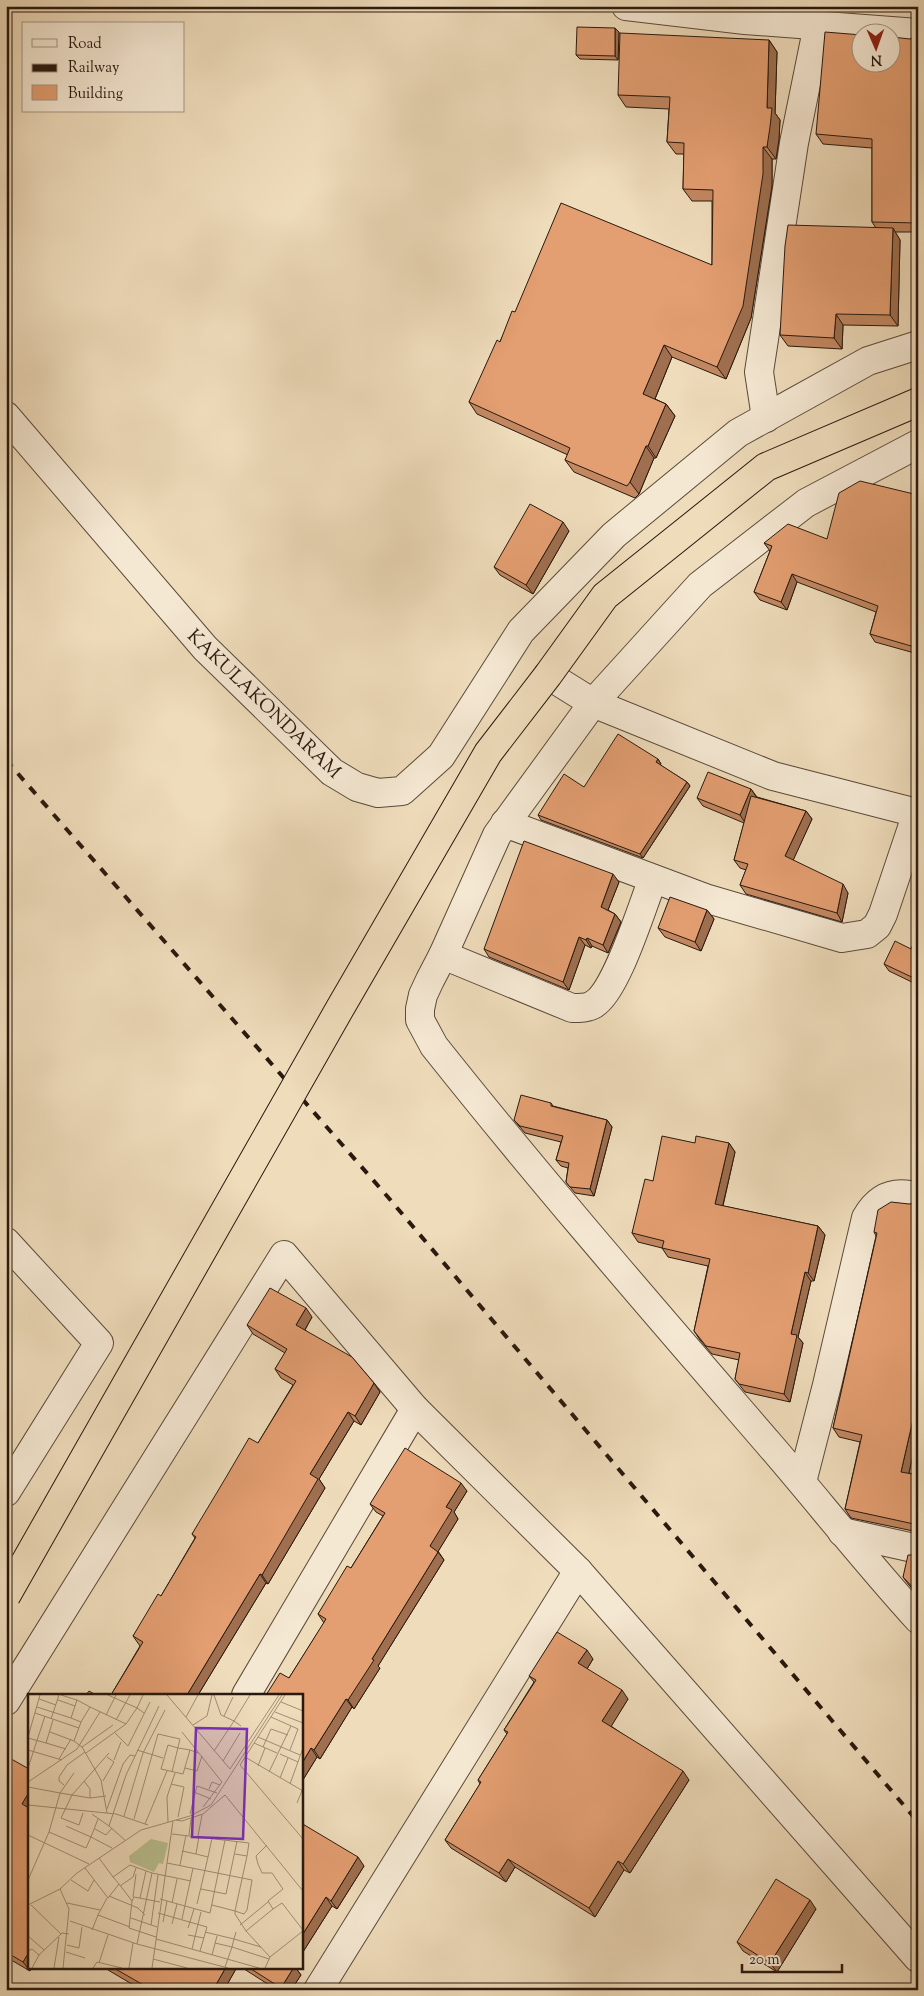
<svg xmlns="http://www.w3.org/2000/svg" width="924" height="1996" font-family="'Sorts Mill Goudy',serif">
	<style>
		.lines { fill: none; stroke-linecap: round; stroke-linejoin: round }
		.minor-casing { stroke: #5a4a3a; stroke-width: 30 }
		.minor { stroke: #f5e8d3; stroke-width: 28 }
		.rail { stroke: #29190f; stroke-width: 4; stroke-dasharray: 9 9; stroke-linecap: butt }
		.highway-bridge-casing { stroke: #29190f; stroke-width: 30; stroke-linecap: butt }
		.highway-bridge { stroke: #efdcbb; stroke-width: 28 }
		.wall { fill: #c38861; stroke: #29190f }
		.shaded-wall { fill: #9f6f4f; stroke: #29190f }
		.building { fill: #e39e71; stroke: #29190f }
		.labels { text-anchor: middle; stroke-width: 4; stroke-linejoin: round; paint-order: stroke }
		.street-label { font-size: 19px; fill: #29190f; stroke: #f5e8d3 }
		.inset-road { fill: none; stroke: #a08e76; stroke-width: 1 }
		.view { fill: #7b2cbf; fill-opacity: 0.15; stroke: #7b2cbf; stroke-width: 2.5 }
		.inset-edge { fill: none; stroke: #29190f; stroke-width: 2.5 }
	</style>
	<rect width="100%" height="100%" fill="#efdcbb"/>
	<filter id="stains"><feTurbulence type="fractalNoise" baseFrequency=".004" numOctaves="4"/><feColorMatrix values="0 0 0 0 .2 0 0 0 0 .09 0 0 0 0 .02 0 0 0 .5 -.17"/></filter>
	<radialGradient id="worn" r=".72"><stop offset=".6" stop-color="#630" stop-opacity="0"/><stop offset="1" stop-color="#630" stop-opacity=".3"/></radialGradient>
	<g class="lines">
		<defs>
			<g id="minor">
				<path d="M626,6L745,20L918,33"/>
				<path d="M6,416L205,648L332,772L357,787L378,793L402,791L441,756L521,631L614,535L738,433L868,361L918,345"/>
				<path d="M766,418L759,372L794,143L818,25"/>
				<path d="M918,444L806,503L700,585L593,703L497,835L443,955L430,980L423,995L420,1009V1020L434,1046C542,1182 656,1313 769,1444C819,1502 866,1562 918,1619"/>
				<path d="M548,675L593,703L773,776L917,813"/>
				<path d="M505,823L708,899L842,938L867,934L877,926L883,914L918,810"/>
				<path d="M443,955L572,1008C578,1008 589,1008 594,1004C617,990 642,906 653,879"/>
				<path d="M6,1242L99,1343L6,1492"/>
				<path d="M802,1482L827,1385L866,1218C878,1197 894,1190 918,1197"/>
				<path d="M842,1532L918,1549"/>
				<path d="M246,1695L415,1409"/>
				<path d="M6,1701L284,1255L415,1409L578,1571L918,1958"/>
				<path d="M318,1990L578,1571"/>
			</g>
		</defs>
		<use href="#minor" class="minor-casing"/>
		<use href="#minor" class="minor"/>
		<path class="rail" d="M6,760L387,1196L918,1822"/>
		<defs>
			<path id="highway-bridge" d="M6,1596L339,1010L488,753L548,675L605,596L766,467L918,402"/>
		</defs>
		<use href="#highway-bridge" class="highway-bridge-casing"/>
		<use href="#highway-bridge" class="highway-bridge"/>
	</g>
	<g class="wall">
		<path d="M615,28L619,32L618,60L580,59L576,55Z"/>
		<path d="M918,37V232H895L900,240L898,326L843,325L842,349L788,346L780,335L876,228L872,222V148L823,144L816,134L910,39Z"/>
		<path d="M769,40L777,52L775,113L780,120L779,139L776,159H772V186L751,318L726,379L672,357L655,399L666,404L675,416L656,458H654L639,494L635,498L574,472L565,460L568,455L477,414L469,402L515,312L712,265V201H692L683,189L684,154H676L667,142L669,109L626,107L618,95Z"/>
		<path d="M918,495V654L875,642L870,634L876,612L797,582L787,610L760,600L754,592L770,551L764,543L827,539Z"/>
		<path d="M569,531L533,594L500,575L494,567Z"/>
		<path d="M658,759L661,764L660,765L687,782L690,786L643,858L541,820L538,815L584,787Z"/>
		<path d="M751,789L757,797L806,811L812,819L793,860L848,893L842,922L746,894L740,885L746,870L740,868L734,860L744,823L703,806L697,798Z"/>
		<path d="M619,882L608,910L615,914L621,922L608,953L592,946L591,948L585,945L569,990L489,957L484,949Z"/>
		<path d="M707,910L714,919L701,951L665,937L658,928Z"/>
		<path d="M918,934V985L889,971L884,964L911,949Z"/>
		<path d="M551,1103L553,1106L607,1120L612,1127L594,1196L575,1193L566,1182L568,1168L561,1166L556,1160L561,1142L525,1133L514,1120Z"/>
		<path d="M695,1143H729L735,1152L723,1206L818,1226L825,1235L814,1281H811L798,1337L803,1343L790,1402L745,1392L735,1379L739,1360L712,1354L700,1340L694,1331L708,1266L668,1257L662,1248L638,1242L632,1233L653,1181Z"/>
		<path d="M918,1202V1433L909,1473L918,1475V1532L851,1518L845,1509L860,1442L839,1437L833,1428L876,1236L874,1232Z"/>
		<path d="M312,1317L305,1330L374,1383L380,1392L361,1425L354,1421L319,1479L325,1488L268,1584L266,1583L198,1695H111L140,1646L133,1636L161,1596L195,1538L192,1534L258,1443L293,1385L281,1378L275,1369L285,1353L253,1334L247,1325Z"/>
		<path d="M467,1491L454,1512L458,1519L438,1551L444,1560L378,1666L380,1668L354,1709L352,1707L320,1759L317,1757L301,1783V1695L289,1678L324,1623L318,1614L351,1568L383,1516L376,1512L370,1504Z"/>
		<path d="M918,1554V1595L909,1585L903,1577L916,1555Z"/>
		<path d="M593,1659L587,1669L628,1699L611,1726L689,1780L630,1873L624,1870L595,1917L515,1867L506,1882L451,1848L445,1840L480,1784L478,1780L507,1734L504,1730L534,1682L529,1676Z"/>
		<path d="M6,1756L30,1971L6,1957Z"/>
		<path d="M301,1823L364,1866L337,1909L332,1906L301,1955Z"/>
		<path d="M816,1909L777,1972L743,1951L737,1942Z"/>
		<path d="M106,1967H237L224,1990H142L108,1970Z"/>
		<path d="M241,1967H295L301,1975L291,1990H277Z"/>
	</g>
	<g class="shaded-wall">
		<path d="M615,28L619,32L618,60L615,56Z"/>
		<path d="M769,40L777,52L775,113L780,120L779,139L776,159L767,147V108Z"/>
		<path d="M763,147L772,159V186L751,318L726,379L717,367Z"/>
		<path d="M893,228L900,240L898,326L890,315Z"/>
		<path d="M836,314L843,325L842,349L834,338Z"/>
		<path d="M664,345L672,357L652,406L643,394Z"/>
		<path d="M666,404L675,416L656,458L648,446Z"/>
		<path d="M646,446L654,458L639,494L630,482Z"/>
		<path d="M563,522L569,531L533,594L526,585Z"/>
		<path d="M792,574L797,582L787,610L781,602Z"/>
		<path d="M658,759L661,764L659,767L656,762Z"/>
		<path d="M687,782L690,786L643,858L640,854Z"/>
		<path d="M751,789L757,798L746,824L740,815Z"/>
		<path d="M806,811L812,819L791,865L785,856Z"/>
		<path d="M613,874L619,882L606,915L601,907Z"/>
		<path d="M843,884L848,893L842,922L837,913Z"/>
		<path d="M707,910L714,919L701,951L695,942Z"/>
		<path d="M615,914L621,922L608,953L603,945Z"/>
		<path d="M579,937L585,945L569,990L563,982Z"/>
		<path d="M587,938L592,946L591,948L586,940Z"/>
		<path d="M607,1120L612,1127L594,1196L590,1189Z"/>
		<path d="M729,1143L735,1152L721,1213L715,1204Z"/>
		<path d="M818,1226L825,1235L814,1281L808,1273Z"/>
		<path d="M805,1272L811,1281L798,1337L803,1343L790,1402L784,1394L791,1334Z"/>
		<path d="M306,1308L312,1317L303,1333L296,1325Z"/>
		<path d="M374,1383L380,1392L361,1425L355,1416Z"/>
		<path d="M917,1402L918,1404V1433L907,1481L901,1472Z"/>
		<path d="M348,1412L354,1421L319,1479L325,1488L268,1584L262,1575L310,1474Z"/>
		<path d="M461,1483L467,1491L454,1512L458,1519L436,1555L430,1546L446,1507Z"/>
		<path d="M438,1552L444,1560L378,1666L380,1668L354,1709L348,1700L372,1659Z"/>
		<path d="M260,1574L266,1583L198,1695H187Z"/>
		<path d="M587,1650L593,1659L585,1672L578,1663Z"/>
		<path d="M622,1690L628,1699L609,1730L602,1721Z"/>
		<path d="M346,1699L352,1707L320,1759L314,1750Z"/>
		<path d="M311,1748L317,1757L301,1783V1765Z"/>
		<path d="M683,1771L689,1780L630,1873L623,1864Z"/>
		<path d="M29,1792V1813L22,1804Z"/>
		<path d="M358,1857L364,1866L337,1909L331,1901Z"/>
		<path d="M508,1859L515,1867L506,1882L499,1873Z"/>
		<path d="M618,1861L624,1870L595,1917L589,1908Z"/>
		<path d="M326,1897L332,1906L301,1955V1937Z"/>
		<path d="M810,1900L816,1909L777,1972L770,1963Z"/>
		<path d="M29,1952V1967H32L30,1971L23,1962Z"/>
		<path d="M226,1967H237L224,1990H213Z"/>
		<path d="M294,1967H295L301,1975L291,1990H282L281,1988Z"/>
	</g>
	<g class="building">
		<path d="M577,27L615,28V56L576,55Z"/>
		<path d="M825,32L862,35V62H892V37L910,39L918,37V223L872,222V139L816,134Z"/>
		<path d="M620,33L769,40L767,108H772L770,127L767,147H763V174L743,306L717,367L664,345L643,394L666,404L648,446H646L630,482L627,486L565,460L570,448L469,402L497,340L500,342L512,311L515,312L561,203L712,265L713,190L683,189L684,143L667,142L670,97L618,95Z"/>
		<path d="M788,225L893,228L890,315L836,314L834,338L780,335L785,246Z"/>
		<path d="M860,481L918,495V648L870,634L878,606L792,574L781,602L754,592L772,546L764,543L788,524L827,539L839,493Z"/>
		<path d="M530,504L563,522L526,585L494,567Z"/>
		<path d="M618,734L658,759L656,762L687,782L640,854L538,815L564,774L584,787Z"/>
		<path d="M708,772L751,789L740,815L697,798Z"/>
		<path d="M751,796L806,811L785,856L843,884L837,913L740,885L748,864L734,860Z"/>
		<path d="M524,841L613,874L601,907L615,914L603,945L587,938L586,940L579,937L563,982L484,949Z"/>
		<path d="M670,897L707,910L695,942L658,928Z"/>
		<path d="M918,934V980L884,964L895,941L911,949Z"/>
		<path d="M521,1095L551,1103V1106L607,1120L590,1189L570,1187L566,1182L569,1163L556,1160L563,1136L520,1126L514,1120Z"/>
		<path d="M662,1136L695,1143L696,1136L729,1143L715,1204L818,1226L808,1273L805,1272L791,1334L797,1335L784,1394L739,1384L735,1379L740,1353L706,1346L694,1331L710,1259L662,1248L664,1241L632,1233L645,1179L653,1181Z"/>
		<path d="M891,1202L909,1204L916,1203L918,1202V1402H917L901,1472L918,1475V1526L914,1524L845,1509L862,1435L833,1428L877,1233L874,1232L878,1210Z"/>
		<path d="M270,1288L306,1308L296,1325L352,1357L374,1383L355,1416L348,1412L310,1474L318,1479L262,1575L260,1574L187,1695H111L143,1642L133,1636L158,1594L161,1596L196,1537L192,1534L225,1479L249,1438L258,1443L296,1381L275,1369L287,1349L247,1325Z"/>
		<path d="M405,1448L461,1483L446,1507L452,1510L430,1546L438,1552L372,1659L374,1660L348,1700L346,1699L314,1750L311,1748L301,1765V1695H266L280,1673L289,1678L326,1619L318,1614L347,1566L351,1568L385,1513L370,1504Z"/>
		<path d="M918,1554V1593L903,1577L908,1555H916Z"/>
		<path d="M557,1632L587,1650L578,1663L622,1690L602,1721L683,1771L623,1864L618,1861L589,1908L508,1859L499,1873L445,1840L481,1782L478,1780L508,1732L504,1730L536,1680L529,1676Z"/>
		<path d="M89,1691L96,1695H86Z"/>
		<path d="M6,1756L29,1769V1792L22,1804L29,1808V1952L23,1962L6,1952Z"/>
		<path d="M301,1823L358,1857L331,1901L326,1897L301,1937Z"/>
		<path d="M776,1879L810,1900L770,1963L737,1942Z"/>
		<path d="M112,1967H226L213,1990H146L147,1987Z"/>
		<path d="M248,1967H294L281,1988Z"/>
		<path d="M8,1987L14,1990H7Z"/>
	</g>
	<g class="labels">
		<g class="street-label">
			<text transform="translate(265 703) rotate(44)" y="7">KAKULAKONDARAM</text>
		</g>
	</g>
	<g transform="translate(28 1694)">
		<rect width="275" height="275" fill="#efdcbb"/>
		<path d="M123,145L140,149L135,170L131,169L126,178L102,168L101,162Z" fill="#bac090"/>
		<path class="inset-road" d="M33,1L49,6M115,1L109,14L116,19M139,1L202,75L251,1M186,1L193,21L206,27L222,1M257,1L212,71L275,145M11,5L28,11M30,6L47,12M253,8L275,17M9,13L43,24M62,13L49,6L43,24L53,28L46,47L54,53L73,86L79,119M247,18L275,29M7,19L51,34M78,21L88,1M196,22L205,3M158,23L170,1M243,23L270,35L262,56M23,25L31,1M88,26L102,1M53,28L62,13L98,30M165,31L179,22L184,1M22,38L46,47M154,38L194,88L175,113M87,39L100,52L122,8M0,43L12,1M230,43L272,61M0,44L18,49L25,26M18,49L38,55M226,49L249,59M54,53L85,31M235,53L243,35L260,41M0,56L34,66M109,56L135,64M162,56L155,80L133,75L140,51L150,54L162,56L170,59M186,57L206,27L213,32M58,59L98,30L109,14L80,1M252,60L270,68M217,63L275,97M31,65L43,45M86,66L93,48M195,67L212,39M230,72L237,54M0,74L17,22M157,74L169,77L174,62M241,78L263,32M46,79L32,99L62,104L78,102M252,84L260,64M56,87L62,95V104M75,87L86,68L79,63M0,88L49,55L72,18M143,90L156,93L150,123M262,90L275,54M36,91L31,87V83L39,71L57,58M0,93L32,99L21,138M181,95L184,88L192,91M166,98L183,105M269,109L275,94M0,111L88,120L120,131M79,115L95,70L102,61L107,62M55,119L51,131L33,124L44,101L81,59M64,120L81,132M162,120L169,92L189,99M96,122L115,59L137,16M70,125L63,143L84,154M106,125L130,40L152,45L144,78M148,126L154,127L175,120L197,101L275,197M140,128L139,103L147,79M117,130L139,77M67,135L78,141L84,134M144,140L221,149L219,162L207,160M0,141L61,170M161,141L163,125M170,142L174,121M98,147L81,132L98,81L131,12M239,151L228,162L230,170L234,179H244L255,195L240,207L245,215L218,237L242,263M154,157L168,160L171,142M168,160L180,163L184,144M71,164L85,183L102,171L124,179L163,187M139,169L224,186L219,216L216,220L207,217V220L218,237M152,171L158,141M57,174L80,204L91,190L85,183M124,179L109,250L200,274M0,186L21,138L58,154L63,143L38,132M43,186L60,197L66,186M91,190L104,207L101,234L128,243M92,192L105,183L108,174M32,195L41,215L35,274M173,195L198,200L209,147M81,202L110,214L117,221M105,203L108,180M79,204L70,221L102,233M112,204L118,177M132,205L182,219L197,146M104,207L106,203L132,208M39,209L72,216M144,209L149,185M169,210L180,163M0,211L32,195L49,179L113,136L162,122L183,111L254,1M3,211L33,240M184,211L207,217L219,162M245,215L254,209L275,236M130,219L179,233L172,257M103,224L129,233M154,225L165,174M42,227L109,250M135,228L139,207M144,230L149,210M123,231L130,181M212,231L240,208M160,234L166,215M64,236L70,221M177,238L206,245L208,238M160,241L176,244M0,242L16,256M128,245L231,274M187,249L204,253L206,245L233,253M39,251L51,254L54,233M164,255L173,218M0,257L4,255L11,261L4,274M38,258L57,264M11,261L34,239L41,240M184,261L189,242M125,265L159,274M71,269L80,241M197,273L204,253L241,265M26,274L31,243M65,274L69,268L94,274M101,274L105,249M124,274L145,127M237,274L242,263L275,237"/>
		<path class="view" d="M168,34L219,35L215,145L164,143Z"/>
		<rect width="275" height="275" class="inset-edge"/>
	</g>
	<rect width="924" height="1996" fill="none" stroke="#efdcbb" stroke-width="25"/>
	<rect x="8" y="8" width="909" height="1981" fill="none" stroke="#29190f" stroke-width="2.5"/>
	<rect x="12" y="12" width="899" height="1971" fill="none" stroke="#29190f"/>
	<rect x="22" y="22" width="162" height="90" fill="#f5e8d3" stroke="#a39585"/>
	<rect x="32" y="39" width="25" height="8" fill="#f5e8d3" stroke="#a39585"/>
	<text x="68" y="48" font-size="15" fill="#29190f">Road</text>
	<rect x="32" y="64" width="25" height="8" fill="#29190f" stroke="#a39585"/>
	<text x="68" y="72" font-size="15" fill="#29190f">Railway</text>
	<rect x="32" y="85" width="25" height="15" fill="#e39e71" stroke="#a39585"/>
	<text x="68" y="98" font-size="15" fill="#29190f">Building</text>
	<g transform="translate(876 48) rotate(178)"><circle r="24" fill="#f5e8d3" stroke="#a39585"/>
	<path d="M0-4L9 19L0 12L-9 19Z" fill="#8f2418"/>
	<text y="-8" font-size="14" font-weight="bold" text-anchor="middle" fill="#29190f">N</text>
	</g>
	<path d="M742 1964v8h100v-8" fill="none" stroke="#29190f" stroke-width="2.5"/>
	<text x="749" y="1964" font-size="15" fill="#29190f" stroke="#f5e8d3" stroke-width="4" paint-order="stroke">20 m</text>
	<rect width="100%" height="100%" filter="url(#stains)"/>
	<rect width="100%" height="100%" fill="url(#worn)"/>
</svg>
